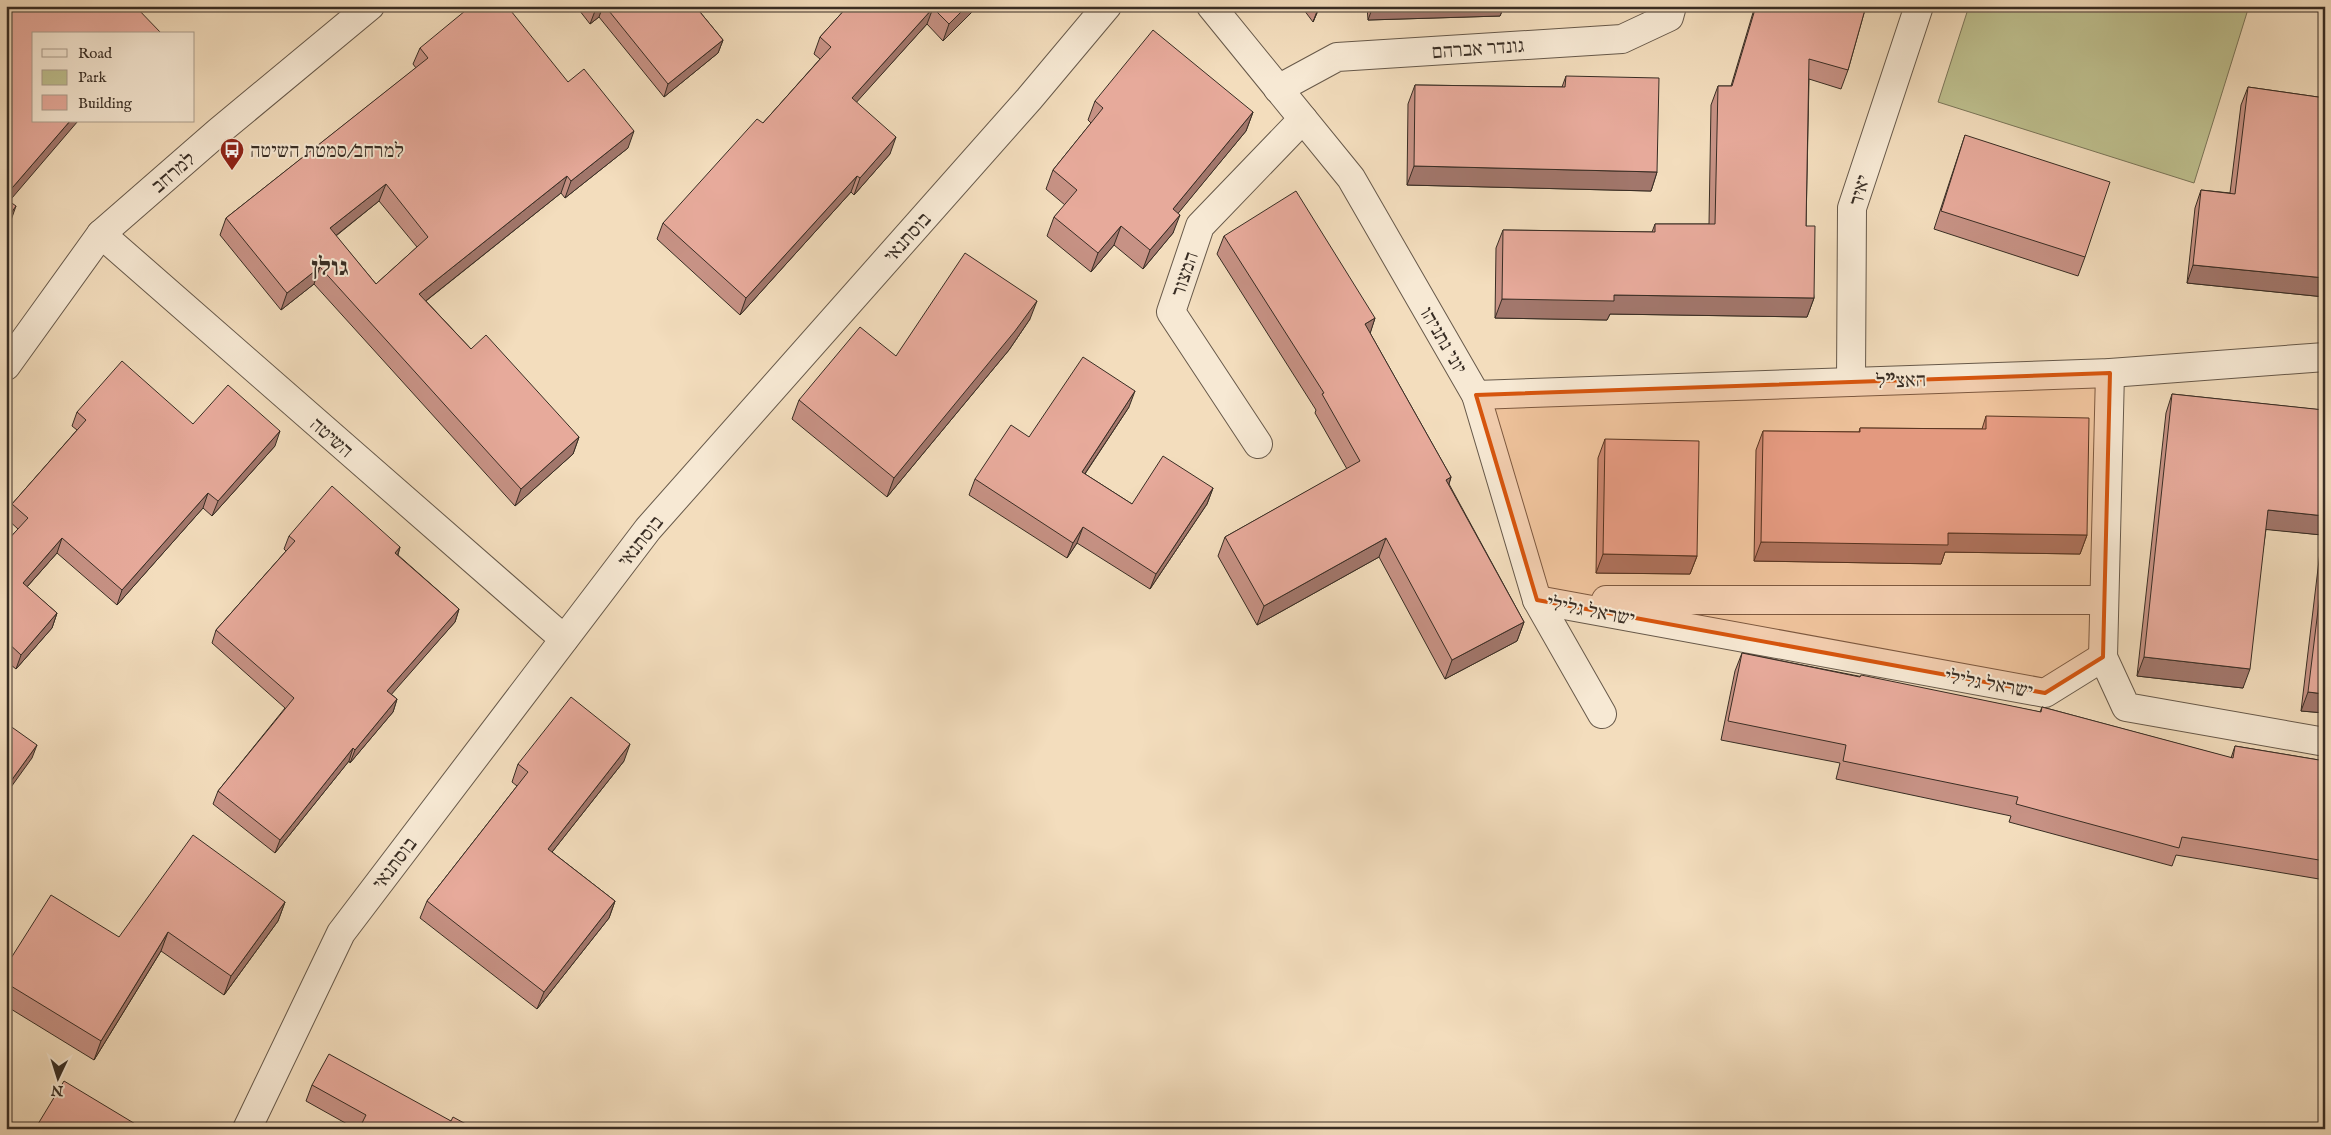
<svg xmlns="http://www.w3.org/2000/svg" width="2331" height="1135" font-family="'IM FELL English','Frank Ruhl Libre',serif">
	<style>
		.green { fill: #bec08f; stroke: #7b765a }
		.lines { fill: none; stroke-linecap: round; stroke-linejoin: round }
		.street-casing { stroke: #67594a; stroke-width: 30 }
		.street { stroke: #f7e9d4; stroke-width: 28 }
		.wall { fill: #c79285; stroke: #382d24; fill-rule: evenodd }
		.shaded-wall { fill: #a2776c; stroke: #382d24 }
		.building { fill: #e7aa9b; stroke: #382d24; fill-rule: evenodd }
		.marked { fill: #d6550e; fill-opacity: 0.2; stroke: #d6550e; stroke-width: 4; stroke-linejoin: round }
		.labels { text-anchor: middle; stroke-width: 4; stroke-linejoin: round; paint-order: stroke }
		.street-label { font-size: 20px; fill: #382d24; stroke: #f7e9d4 }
		.poi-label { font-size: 20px; fill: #382d24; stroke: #f7e9d4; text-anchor: start }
		.district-label { font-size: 25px; font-weight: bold; fill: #382d24; stroke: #f7e9d4 }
	</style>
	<rect width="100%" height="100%" fill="#f3ddbd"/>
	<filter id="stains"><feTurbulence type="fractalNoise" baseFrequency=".004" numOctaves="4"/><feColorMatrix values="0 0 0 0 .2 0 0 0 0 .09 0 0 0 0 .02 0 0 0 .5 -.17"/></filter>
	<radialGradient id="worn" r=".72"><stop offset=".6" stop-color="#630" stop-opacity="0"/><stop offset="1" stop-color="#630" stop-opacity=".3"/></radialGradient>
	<path class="green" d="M1969,6H2249L2194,183L1938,102Z"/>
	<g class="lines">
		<defs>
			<g id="street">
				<path d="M1211,6L1351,178L1476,395L1537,600L1602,714"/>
				<path d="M1278,89L1337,57L1622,39L1669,17L1672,6"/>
				<path d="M101,234L564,639"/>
				<path d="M6,366L101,234L218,132L370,6"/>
				<path d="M2110,373L2103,657L2126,707L2325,742"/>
				<path d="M1851,382L1852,208L1919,6"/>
				<path d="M1476,395L2110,373L2325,357"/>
				<path d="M1258,444L1171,312L1200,226L1303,119"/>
				<path d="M1537,600L2045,693L2103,657"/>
				<path d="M1606,600H2104"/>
				<path d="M247,1129L341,933L648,529L1029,99L1107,6"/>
			</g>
		</defs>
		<use href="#street" class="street-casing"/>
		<use href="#street" class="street"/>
	</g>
	<g class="wall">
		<path d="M576,6H695L723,40L718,53L664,97L599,17L590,24Z"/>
		<path d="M848,6H978L943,41L927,24L856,102L890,154L854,195L851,192L740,315L657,239L663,223L763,123L820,59L814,54L820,37Z"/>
		<path d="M1301,6H1320L1313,22Z"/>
		<path d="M1367,6H1504L1500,16L1368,20Z"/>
		<path d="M1755,6H1866L1848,70L1841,89L1809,79L1806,226L1814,298L1807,317L1610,314L1607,320L1495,318L1496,248L1503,230L1652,232L1655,224H1709L1711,105L1718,86H1731Z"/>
		<path d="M420,48L568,82L628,148L565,198L561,193L426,301L471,349L579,437L573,454L515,506L314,284L281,310L220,235L226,218L416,68L413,64ZM379,201L417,247L376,284L336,236Z"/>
		<path d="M1566,76L1657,172L1651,191L1407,185L1408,104L1415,85L1562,87Z"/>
		<path d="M2248,87L2325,98V297L2187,283L2195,208L2201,190L2230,193L2241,105Z"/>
		<path d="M1095,101L1253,112L1246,131L1178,213L1173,233L1143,269L1114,245L1091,272L1047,236L1054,217L1065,205L1046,189L1053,170L1091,123L1088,120Z"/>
		<path d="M1965,135L2085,257L2078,276L1934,229Z"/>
		<path d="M1224,236L1375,318L1370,333L1451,477L1449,484L1524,622L1517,641L1445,679L1379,557L1257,625L1218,556L1225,537L1347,469L1315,413L1316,410L1217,254Z"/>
		<path d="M1030,319L1009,350L887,497L792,419L799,400L896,356Z"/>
		<path d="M2172,394L2322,410L2325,403V713L2301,711L2322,535L2266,529L2243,688L2137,676L2166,413Z"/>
		<path d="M1129,407L1085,474L1132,504L1213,488L1207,504L1150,589L1077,543L1067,558L969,495L975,479L1029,437Z"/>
		<path d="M77,412L193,424L275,446L212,516L203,508L117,605L57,553L27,587L57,613L52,628L16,669L6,661V542L18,529L6,518L12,504L77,430L72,426Z"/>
		<path d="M1986,416L2087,535L2080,554L1945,552L1941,564L1754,561L1756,450L1763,431L1859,432L1860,428L1982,429Z"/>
		<path d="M1605,439L1697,556L1690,574L1596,573L1598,458Z"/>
		<path d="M289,536L400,547L398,555L459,609L455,622L391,694L397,699L393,712L350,763L349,761L275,853L213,804L218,791L285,708L212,643L216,630L286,551L284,549Z"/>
		<path d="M1742,653L2040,712L2042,707L2231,758L2235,746L2325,761V880L2176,855L2172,866L2009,822L2011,816L1836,779L1840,763L1721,740L1735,671Z"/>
		<path d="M624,761L552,852L615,901L609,918L537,1009L420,918L427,901L517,786L512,782L518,764Z"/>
		<path d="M285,902L278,921L224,995L161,951L94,1060L6,1006V966L119,937Z"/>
		<path d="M312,1085L451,1121L475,1129H356L306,1101Z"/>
	</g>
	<g class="shaded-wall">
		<path d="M601,6H603L599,17L590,24L595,11Z"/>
		<path d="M967,6H978L943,41L949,24Z"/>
		<path d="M1319,6H1320L1313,22Z"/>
		<path d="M1373,6H1504L1500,16L1368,20Z"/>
		<path d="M933,8L927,24L845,115L852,98Z"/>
		<path d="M723,40L718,53L664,97L668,84Z"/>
		<path d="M1253,112L1246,131L1166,228L1173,209Z"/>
		<path d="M70,121H78L6,205V195Z"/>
		<path d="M634,131L628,148L565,198L571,181Z"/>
		<path d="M896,137L890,154L854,195L860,178Z"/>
		<path d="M1414,166L1657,172L1651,191L1407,185Z"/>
		<path d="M567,176L561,193L413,311L419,294Z"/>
		<path d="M857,176L851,192L740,315L746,298Z"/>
		<path d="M386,184L379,201L324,245L330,228Z"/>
		<path d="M16,206L10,223L6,228V220Z"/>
		<path d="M1180,215L1173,233L1143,269L1150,250Z"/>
		<path d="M1121,226L1114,245L1091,272L1098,253Z"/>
		<path d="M2193,265L2325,278V297L2187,283Z"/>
		<path d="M320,267L314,284L281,310L287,293Z"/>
		<path d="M1614,295L1814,298L1807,317L1610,314L1607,320L1495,318L1502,299Z"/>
		<path d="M1037,301L1030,319L1009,350L887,497L894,478Z"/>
		<path d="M1375,318L1369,337L1365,324Z"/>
		<path d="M1135,391L1129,407L1076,487L1082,472Z"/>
		<path d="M280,431L275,446L212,516L218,501Z"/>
		<path d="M579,437L573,454L515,506L521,489Z"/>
		<path d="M1451,477L1445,496L1446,480Z"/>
		<path d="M1213,488L1207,504L1150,589L1156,574Z"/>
		<path d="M208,493L203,508L117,605L122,590Z"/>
		<path d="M2268,510L2325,516V529L2322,535L2261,529Z"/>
		<path d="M1083,527L1077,543L1067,558L1073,543Z"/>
		<path d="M1948,533L2087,535L2080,554L1945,552L1941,564L1754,561L1761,542Z"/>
		<path d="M62,538L57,553L17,598L23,583Z"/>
		<path d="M1386,538L1379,557L1257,625L1264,606Z"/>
		<path d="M400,547L396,560L395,553Z"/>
		<path d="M1603,554L1697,556L1690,574L1596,573Z"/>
		<path d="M459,609L455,622L383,704L387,691Z"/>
		<path d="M57,613L52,628L16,669L21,655Z"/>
		<path d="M1524,622L1517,641L1445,679L1452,660Z"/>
		<path d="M2144,657L2250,669L2243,688L2137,676Z"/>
		<path d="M2308,692L2325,694V713L2301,711Z"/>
		<path d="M397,699L393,712L350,763L355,750Z"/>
		<path d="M630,744L624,761L541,866L548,849Z"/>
		<path d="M37,745L32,758L6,794V790L8,785Z"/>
		<path d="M353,748L349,761L275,853L280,840Z"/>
		<path d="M615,901L609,918L537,1009L544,992Z"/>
		<path d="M285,902L278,921L224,995L231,976Z"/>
		<path d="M168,932L161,951L94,1060L101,1041Z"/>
	</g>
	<g class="building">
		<path d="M6,6H135L161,33L34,34V121H70L6,195Z"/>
		<path d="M471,6H507L568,82L584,69L634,131L571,181L567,176L419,294L471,349L486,335L579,437L521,489L320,267L287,293L226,218L428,58L420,48ZM386,184L428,237L376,284L330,228Z"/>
		<path d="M591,6H601L595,11Z"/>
		<path d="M605,6H695L723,40L668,84Z"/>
		<path d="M848,6H967L949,24L933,8L852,98L896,137L860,178L857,176L746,298L663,223L757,119L763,123L831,47L820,37Z"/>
		<path d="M1756,6H1866L1848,70L1809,59L1806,226H1815L1814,298L1614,295V301L1502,299L1503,230L1655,232V224H1715L1718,86H1732Z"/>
		<path d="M1153,30L1253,112L1173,209L1180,215L1150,250L1121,226L1098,253L1054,217L1077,190L1053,170L1103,108L1095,101Z"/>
		<path d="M1566,76L1659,78L1657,172L1414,166L1415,85L1565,87Z"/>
		<path d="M2248,87L2325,98V278L2193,265L2201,190L2235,194Z"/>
		<path d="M1965,135L2110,182L2085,257L1941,211Z"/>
		<path d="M1296,191L1375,318L1365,324L1451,477L1446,480L1524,622L1452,660L1386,538L1264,606L1225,537L1360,461L1322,394L1324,393L1224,236Z"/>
		<path d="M6,199L16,206L6,220Z"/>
		<path d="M965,253L1037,301L1015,331L894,478L799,400L860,327L896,356Z"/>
		<path d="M1083,357L1135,391L1082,472L1132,504L1163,456L1213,488L1156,574L1083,527L1073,543L975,479L1011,425L1029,437Z"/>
		<path d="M122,361L193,424L228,385L280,431L218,501L208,493L122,590L62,538L23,583L57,613L21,655L6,641V542L28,518L12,504L86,420L77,412Z"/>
		<path d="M2172,394L2324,410L2325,406V516L2268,510L2250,669L2144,657Z"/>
		<path d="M1986,416L2089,418L2087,535L1948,533V545L1761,542L1763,431L1860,432V428L1986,429Z"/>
		<path d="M1605,439L1699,441L1697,556L1603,554Z"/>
		<path d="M332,486L400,547L395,553L459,609L387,691L397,699L355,750L353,748L280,840L218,791L294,698L216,630L295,541L289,536Z"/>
		<path d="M2325,553V694L2308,692Z"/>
		<path d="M1742,653L1860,677L1861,675L2041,712L2042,707L2233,758L2235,746L2325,761V861L2182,837L2179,848L2016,804L2018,797L1843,761L1846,745L1728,721Z"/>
		<path d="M571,697L630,744L548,849L615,901L544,992L427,901L528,772L518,764Z"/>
		<path d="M6,723L37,745L8,785L6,784Z"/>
		<path d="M193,835L285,902L231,976L168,932L101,1041L6,983V966L51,895L119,937Z"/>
		<path d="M329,1054L451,1121L453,1117L475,1129H359L366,1115L312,1085Z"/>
		<path d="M64,1081L142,1128L141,1129H35Z"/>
	</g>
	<path class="marked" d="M2110,373L2103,657L2045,693L1537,600L1476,395Z"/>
	<defs>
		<symbol id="bus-pin" viewBox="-11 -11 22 30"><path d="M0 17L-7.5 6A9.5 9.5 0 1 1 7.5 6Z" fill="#8f2418" stroke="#f7e9d4"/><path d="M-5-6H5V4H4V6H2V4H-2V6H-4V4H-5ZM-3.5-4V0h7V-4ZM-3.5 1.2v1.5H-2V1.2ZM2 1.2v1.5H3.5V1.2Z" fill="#fff"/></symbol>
	</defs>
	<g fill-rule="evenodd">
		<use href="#bus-pin" x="218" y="136" width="28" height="38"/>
	</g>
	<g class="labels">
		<g class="street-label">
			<text transform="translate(1478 48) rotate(-4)" y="7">גונדר אברהם</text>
			<text transform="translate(173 172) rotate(-41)" y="7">למרחב</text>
			<text transform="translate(1859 190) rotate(-74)" y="7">יאיר</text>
			<text transform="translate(907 237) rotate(-48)" y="7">בוסתנאי</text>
			<text transform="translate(1184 274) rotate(-71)" y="7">המצור</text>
			<text transform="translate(1444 340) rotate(60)" y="7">יוני נתניהו</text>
			<text transform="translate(1901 380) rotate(-2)" y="7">האצ"ל</text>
			<text transform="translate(332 437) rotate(41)" y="7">השיטה</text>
			<text transform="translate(640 541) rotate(-51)" y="7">בוסתנאי</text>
			<text transform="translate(1591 610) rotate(11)" y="7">ישראל גלילי</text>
			<text transform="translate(1989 683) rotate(10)" y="7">ישראל גלילי</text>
			<text transform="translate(394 863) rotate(-53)" y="7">בוסתנאי</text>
		</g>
		<g class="poi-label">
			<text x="250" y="157">למרחב/סמטת השיטה</text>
		</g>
		<g class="district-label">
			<text x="330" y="275">גולן</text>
		</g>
	</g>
	<rect width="2331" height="1135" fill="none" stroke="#f3ddbd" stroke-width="25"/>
	<rect x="8" y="8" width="2316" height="1120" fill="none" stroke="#382d24" stroke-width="2.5"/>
	<rect x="12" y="12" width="2306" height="1110" fill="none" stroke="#382d24"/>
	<rect x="32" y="32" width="162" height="90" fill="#f7e9d4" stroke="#ab9e8e"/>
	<rect x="42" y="49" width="25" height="8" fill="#f7e9d4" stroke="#ab9e8e"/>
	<text x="78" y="58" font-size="15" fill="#382d24">Road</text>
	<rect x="42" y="70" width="25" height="15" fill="#bec08f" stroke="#ab9e8e"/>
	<text x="78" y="82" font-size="15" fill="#382d24">Park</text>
	<rect x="42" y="95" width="25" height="15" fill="#e7aa9b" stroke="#ab9e8e"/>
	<text x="78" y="108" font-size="15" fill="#382d24">Building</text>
	<g transform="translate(58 1078) rotate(184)" stroke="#f7e9d4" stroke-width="4" paint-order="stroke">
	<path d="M0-4L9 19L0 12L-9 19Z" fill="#382d24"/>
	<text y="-8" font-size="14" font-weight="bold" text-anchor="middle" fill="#382d24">N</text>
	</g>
	<rect width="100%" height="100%" filter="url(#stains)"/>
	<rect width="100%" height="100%" fill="url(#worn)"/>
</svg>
